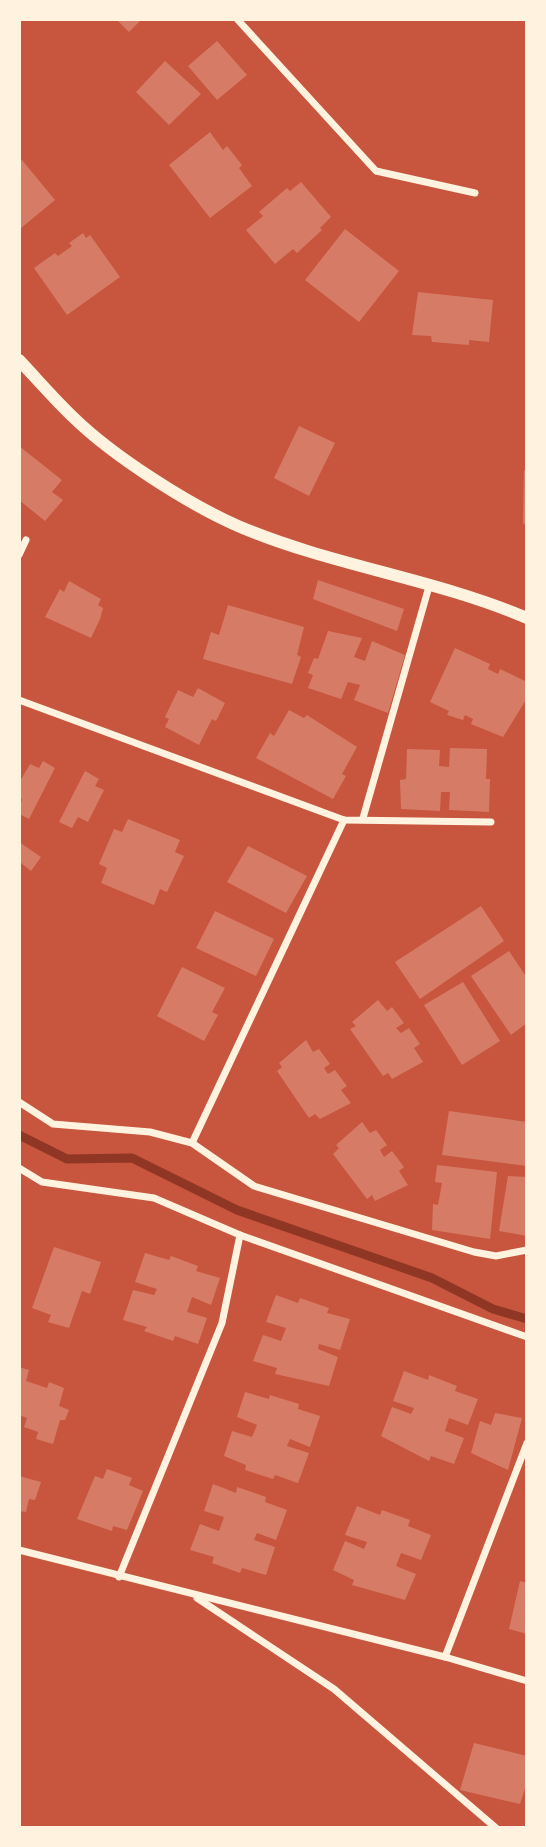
<svg xmlns="http://www.w3.org/2000/svg" width="546" height="1847" font-family="'Asap Condensed',sans-serif">
	<style>
		.lines { fill: none; stroke-linecap: round; stroke-linejoin: round }
		.stream { stroke: #8f3625; stroke-width: 9 }
		.building { fill: #d67c66 }
		.minor { stroke: #fff3e0; stroke-width: 7 }
		.tertiary { stroke: #fff3e0; stroke-width: 12 }
	</style>
	<rect width="100%" height="100%" fill="#c8553d"/>
	<g class="lines">
		<path class="stream" d="M19,1135L67,1159L132,1158L237,1210L432,1278L493,1309L527,1319"/>
	</g>
	<g class="building">
		<path d="M116,19H142L129,32Z"/>
		<path d="M217,41L247,75L217,100L188,66Z"/>
		<path d="M165,61L201,94L169,125L136,92Z"/>
		<path d="M210,132L223,150L227,146L242,165L239,168L252,186L210,218L169,165Z"/>
		<path d="M22,160L55,200L21,228L19,162Z"/>
		<path d="M301,182L331,217L320,228L322,230L297,253L293,249L275,264L246,230L263,216L259,212L287,188L290,191Z"/>
		<path d="M345,229L399,271L359,322L305,280Z"/>
		<path d="M83,233L86,238L90,235L120,277L67,315L34,268L55,253L58,256L72,246L69,243Z"/>
		<path d="M418,292L493,300L489,342L469,340V345L432,342L431,336L412,335Z"/>
		<path d="M299,426L335,443L309,496L274,478Z"/>
		<path d="M19,446L62,480L52,492L63,500L45,521L19,500Z"/>
		<path d="M524,470H527V523L523,524Z"/>
		<path d="M318,580L404,609L397,631L313,599Z"/>
		<path d="M69,581L101,599L98,605L103,608L100,619L91,638L45,617L60,589L64,592Z"/>
		<path d="M228,605L304,627L297,655L301,657L292,684L203,659L211,632L219,635Z"/>
		<path d="M328,631L362,638L354,657L365,661L372,641L405,655L388,713L354,700L360,685L348,682L341,699L308,688L313,675L308,673L314,658L318,659Z"/>
		<path d="M455,648L490,664L488,669L498,674L500,669L527,682V698L503,737L471,724L473,719L465,715L463,720L447,715L449,711L430,702Z"/>
		<path d="M198,688L225,703L216,721L212,719L199,745L165,727L169,719L165,717L178,690L193,697Z"/>
		<path d="M289,710L304,718L307,715L357,747L342,774L346,776L333,799L256,758L270,733L274,736Z"/>
		<path d="M450,748L487,749L486,779H490L489,812L449,810L450,792H441L440,811L401,809L400,780L406,779L407,749L440,750L439,766L449,767Z"/>
		<path d="M43,761L55,768L29,819L19,814L22,799L19,798V783L30,764L39,768Z"/>
		<path d="M85,771L99,779L95,786L104,790L88,822L78,817L72,828L59,822Z"/>
		<path d="M128,819L180,840L175,852L184,856L167,892L160,889L154,905L101,883L107,868L99,864L114,829L122,832Z"/>
		<path d="M19,842L41,857L31,871L21,863L19,865Z"/>
		<path d="M248,846L307,876L286,913L227,882Z"/>
		<path d="M481,906L504,941L420,999L395,962Z"/>
		<path d="M215,911L274,939L256,976L196,948Z"/>
		<path d="M509,951L527,978V1023L511,1035L471,976Z"/>
		<path d="M182,967L225,988L212,1012L218,1015L204,1041L157,1016Z"/>
		<path d="M463,982L500,1041L462,1065L424,1005Z"/>
		<path d="M378,1000L387,1011L392,1007L404,1023L396,1028L401,1033L409,1028L420,1044L414,1048L423,1062L392,1079L388,1073L383,1076L350,1029L356,1026L352,1022Z"/>
		<path d="M306,1040L313,1052L319,1049L330,1064L324,1068L328,1074L335,1070L347,1086L341,1090L351,1103L320,1119L315,1114L309,1118L277,1071L282,1067L279,1063Z"/>
		<path d="M449,1111L527,1122V1166L442,1155Z"/>
		<path d="M362,1122L370,1133L376,1130L387,1145L380,1150L384,1157L392,1151L404,1167L399,1171L408,1185L375,1201L372,1195L367,1199L333,1154L339,1148L336,1145Z"/>
		<path d="M437,1165L497,1172L490,1239L432,1230L433,1204L438,1205L442,1183L435,1182Z"/>
		<path d="M508,1176L527,1177V1236L499,1231Z"/>
		<path d="M54,1247L101,1262L90,1294L82,1291L69,1328L48,1322L51,1315L32,1308Z"/>
		<path d="M145,1253L169,1260L171,1256L198,1266L196,1271L220,1278L211,1305L192,1297L187,1312L207,1318L198,1344L175,1336L173,1341L144,1331L147,1327L123,1320L133,1290L154,1295L157,1289L135,1282Z"/>
		<path d="M276,1295L298,1303L300,1298L329,1308L327,1313L350,1319L340,1350L319,1344L318,1349L338,1357L329,1386L275,1374L277,1368L253,1361L263,1335L281,1341L286,1328L266,1322Z"/>
		<path d="M19,1367L29,1370L26,1381L47,1388L49,1382L64,1388L59,1406L69,1410L65,1420H60L53,1444L36,1439L38,1432L24,1427L27,1418L19,1415Z"/>
		<path d="M404,1371L428,1380L429,1375L457,1386L455,1391L478,1399L468,1425L449,1418L445,1431L464,1438L454,1464L431,1456L429,1461L381,1436L392,1407L411,1414L414,1408L393,1401Z"/>
		<path d="M245,1392L269,1399L270,1395L299,1404L298,1409L320,1416L310,1447L290,1439L287,1446L309,1453L298,1483L275,1475L273,1479L245,1470L246,1465L224,1456L232,1431L252,1437L257,1425L237,1417Z"/>
		<path d="M495,1413L522,1418L508,1470L471,1453L480,1421L491,1425Z"/>
		<path d="M107,1469L132,1478L129,1485L143,1491L127,1530L113,1526L112,1531L77,1519L95,1476L103,1479Z"/>
		<path d="M19,1476L41,1482L35,1500L29,1499L26,1512L19,1511Z"/>
		<path d="M213,1484L236,1493L237,1487L266,1497L265,1502L287,1510L276,1540L257,1533L254,1540L275,1547L266,1575L242,1568L240,1573L212,1563L214,1557L190,1550L200,1524L219,1531L224,1517L204,1511Z"/>
		<path d="M357,1506L380,1515L382,1510L410,1520L408,1526L431,1535L421,1560L401,1553L396,1566L416,1574L405,1600L352,1585L354,1580L333,1570L345,1541L364,1549L367,1542L345,1535Z"/>
		<path d="M520,1581L527,1583V1634L509,1629Z"/>
		<path d="M474,1743L527,1756V1782L520,1804L460,1790Z"/>
	</g>
	<g class="lines">
		<g class="minor">
			<path d="M237,19L376,171L475,193"/>
			<path d="M19,555L26,540"/>
			<path d="M19,700L344,820L491,822"/>
			<path d="M363,818L430,583"/>
			<path d="M19,1102L53,1124L150,1132L192,1143L254,1186L474,1252L496,1256L527,1250"/>
			<path d="M192,1143L344,820"/>
			<path d="M19,1168L42,1182L154,1198L240,1235L527,1337"/>
			<path d="M19,1550L445,1657L527,1681"/>
			<path d="M119,1577L222,1323L240,1235"/>
			<path d="M197,1598L334,1689L496,1828"/>
			<path d="M445,1657L527,1443"/>
		</g>
		<path class="tertiary" d="M19,360C37,379 55,400 74,418C113,456 188,504 238,526C332,566 433,578 527,618"/>
	</g>
	<rect width="546" height="1847" fill="none" stroke="#fff3e0" stroke-width="42"/>
</svg>
